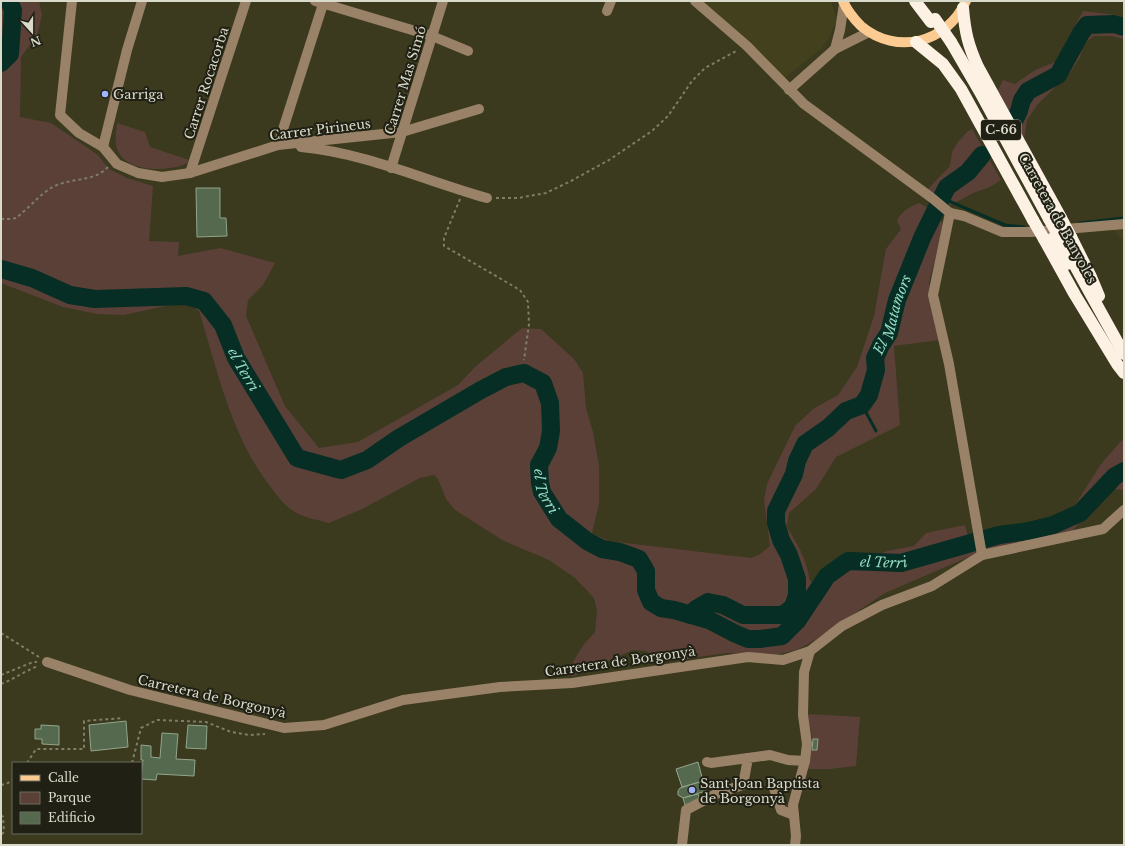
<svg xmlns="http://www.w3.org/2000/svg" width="1125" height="846" font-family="'Libre Baskerville',serif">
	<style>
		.built { fill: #42401d }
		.green { fill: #5b4038 }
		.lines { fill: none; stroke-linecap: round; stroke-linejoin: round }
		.stream { stroke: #062e24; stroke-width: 3 }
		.river { stroke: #062e24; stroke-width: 18 }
		.building { fill: #55694f; stroke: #92a68c }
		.path { stroke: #7e7d66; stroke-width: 2; stroke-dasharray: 3 3; stroke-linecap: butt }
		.minor { stroke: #998267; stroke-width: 10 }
		.major { stroke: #fbcb92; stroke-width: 10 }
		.highway { stroke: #fdf1e4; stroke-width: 12 }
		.highway-bridge { stroke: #fdf1e4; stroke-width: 12 }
		.poi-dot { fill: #a0b3fd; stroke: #202014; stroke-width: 1.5 }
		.labels { text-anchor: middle; stroke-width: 4; stroke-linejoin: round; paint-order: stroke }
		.shield { fill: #202014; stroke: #a2a293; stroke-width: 1 }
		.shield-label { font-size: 12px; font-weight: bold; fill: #dadaca }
		.street-label { font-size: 13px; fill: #dadaca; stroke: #202014 }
		.poi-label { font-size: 13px; fill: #dadaca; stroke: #202014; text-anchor: start }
		.water-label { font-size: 14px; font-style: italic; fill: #96dcc5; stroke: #202014 }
	</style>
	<rect width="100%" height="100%" fill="#3b391e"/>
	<g class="built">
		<path d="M695,1H831L837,20L830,36L821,49L781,81Z"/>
		<path d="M1124,228V242L1112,229Z"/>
	</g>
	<g class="green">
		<path d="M1,1H39L42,15L37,35L21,57L20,117L51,123L98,155L109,169L127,178L153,186L149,241L179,242L178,256L220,248L275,263L263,285L248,300L246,316L285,406L319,448L358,442L458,385L475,367L522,328L541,329L574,359L583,373L586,408L593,432L599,466V504L592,533L609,541L751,558L759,555L770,546L764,500L767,484L795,426L813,409L838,395L857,367L874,316L886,249L901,229L897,221C901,211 910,207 919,203L935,212L943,224L940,240L929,282V296L940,340L894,346L900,425L836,457L816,489L789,513L787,527C799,547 806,558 810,581L816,584L849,560L869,558L887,551L914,546L926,533L965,525L968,537L1036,525L1075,505L1101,464L1121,441L1124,440V490L1113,489L1072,531L985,550L885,593L810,643L796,650L779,654L726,653L671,661L657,658L646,651L633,650L574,676L565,675L584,644L595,632L597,610L594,598L575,578L549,560L504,541L455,510L446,499L438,479L434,475L420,478L362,509L329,523C319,520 304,518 295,512C286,507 279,498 273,490C232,440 218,372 199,311L189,304L170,305L124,315L97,314L63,307L1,283Z"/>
		<path d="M1083,11L1117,15L1124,18V39L1112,36H1094L1084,44L1080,57L1070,73L1038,104L1027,120L1024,139L998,90L1003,80L1015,84L1035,70L1060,60L1064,45Z"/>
		<path d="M117,123L145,132L150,147L189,160L188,163C169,172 128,173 118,151C114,142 116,132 117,123Z"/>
		<path d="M972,129L1001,180L990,187L973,193L951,205L926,191L950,166L952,152L958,142L967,132Z"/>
		<path d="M808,714L860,717L856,766L830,769H806C810,758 813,748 812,737C811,729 808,722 808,714Z"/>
	</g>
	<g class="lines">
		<g class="stream">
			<path d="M943,197L951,202L1005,225L1024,227"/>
			<path d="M1080,223L1124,218"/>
			<path d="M862,405L876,431"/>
			<path d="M921,557L925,561"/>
		</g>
		<g class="river">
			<path d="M1,63L10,54L13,10L9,1"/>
			<path d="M1015,119L1019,111L1022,100L1028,91L1058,75L1081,33L1087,25L1114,24L1124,27"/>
			<path id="s1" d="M1,269L32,278L70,295L95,299L186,296L204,301L223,325L236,358L297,458L341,470L367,460L399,438L481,390L506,377L524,373L543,383L550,403L551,431L548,448L539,465L540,483L542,492L559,519L587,541L602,549L620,552L639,559L646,571V590L651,602L661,608L674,610L709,620L736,634L748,639H760L782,636L797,621L827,576L848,561L901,563L999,535L1029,531L1053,525L1080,513L1115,476L1124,471"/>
			<path id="s2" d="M690,615L696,609L708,602L723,605L743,615H783L793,607L797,595V579L789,555L781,540L776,523V511L794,474L797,461L805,444L828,428L846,411L862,405L869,395L876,370L875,358L881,345L889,333L897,300L922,238L947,187L968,172L982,155"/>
		</g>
	</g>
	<g class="building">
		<path d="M196,188H220V218H226L227,236L197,237Z"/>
		<path d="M126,721L128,747L91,751L89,725Z"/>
		<path d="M41,725L59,726V745L42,744V739H35V729H41Z"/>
		<path d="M188,725L207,726L206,749L186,748Z"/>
		<path d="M162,733L178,734L176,759L195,760L194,776L157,774L156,780L141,779L143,760H141V745L151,746V757L160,758Z"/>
		<path d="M813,739H818L817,750H812Z"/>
		<path d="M698,762L703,781L682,787L676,769Z"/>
		<path d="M703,781L706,791L683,798L678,795V791L680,788Z"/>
		<path d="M698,794L700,800L685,805L683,798Z"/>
	</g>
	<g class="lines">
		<g class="path">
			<path d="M496,198H518L546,193L571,181L609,160L652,131L668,116L692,81L705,68L738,50"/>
			<path d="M460,199L444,238V246L520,290L528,302L529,324L524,360"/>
			<path d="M1,219H11L16,218C28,209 38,196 51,188C69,177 93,183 108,167"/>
			<path d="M1,633L39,657"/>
			<path d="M1,675L33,662H37"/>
			<path d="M1,684C14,679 25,671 38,666"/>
			<path d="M27,763L36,749H84V721L123,718"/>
			<path d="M132,763L141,728L157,720L206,722L231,732L250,735L265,734"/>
			<path d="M1,785L8,783L13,779"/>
			<path d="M1,815L3,817L4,832L1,835"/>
		</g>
		<g class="minor">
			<path d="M72,1L60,115L79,133L103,147L117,164L138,173L162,177L190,173L278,145L402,132L479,109"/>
			<path d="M315,1L432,36L468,51"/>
			<path d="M695,1L747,46L804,104L932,198L950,213L964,216L1002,232H1031L1124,224"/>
			<path d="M607,11L611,1"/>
			<path d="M835,49L840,30L844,4"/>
			<path d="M789,90L835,49L869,32"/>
			<path d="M278,145L324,1"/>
			<path d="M103,147L127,50L142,1"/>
			<path d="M301,147C366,153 426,181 487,198"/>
			<path d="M391,168L443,1"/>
			<path d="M190,173L246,1"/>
			<path d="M950,213L933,295L949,364L982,555"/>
			<path d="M47,662L130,690L284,728L324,725L403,700L500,687L572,683L748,657L783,660L810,651L842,626L882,605L932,586L982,555L1103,529L1124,510"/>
			<path d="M707,762L711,763L748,758"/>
			<path d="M773,785L781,810L794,815"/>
			<path d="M682,845L686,810L718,793L743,785L748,758L770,755L788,760L805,761"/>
			<path d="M795,845L796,836L793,805L805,761L807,744L803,715L804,672L810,651"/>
		</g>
		<path class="major" d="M843,1C847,10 854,19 861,26C897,56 947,43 966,1"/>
		<g class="highway">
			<path d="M915,1L931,22"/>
			<path d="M963,8C965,32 968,45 978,67L1061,218"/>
			<path d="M916,42L943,64L961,89L1033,220"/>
			<path d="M951,42L980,92L1049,219"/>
			<path d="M1071,237L1091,277L1099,296"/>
			<path d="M1053,238L1067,264"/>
			<path d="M1044,239L1075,295L1117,364L1124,373"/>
			<path d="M1068,253L1124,354"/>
		</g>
		<g class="highway-bridge">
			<path d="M935,19L951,42"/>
			<path d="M1061,218L1071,237"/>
			<path d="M1049,219L1060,238"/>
			<path d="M1033,220L1044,239"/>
		</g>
	</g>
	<g class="poi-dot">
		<circle cx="105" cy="94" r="4"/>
		<circle cx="692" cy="790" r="4"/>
	</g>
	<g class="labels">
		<rect class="shield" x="981" y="120" width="40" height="20" rx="3"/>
		<g class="shield-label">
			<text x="1001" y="134">C-66</text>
		</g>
		<g class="street-label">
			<text transform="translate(405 80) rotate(-73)" y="5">Carrer Mas Simó</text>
			<text transform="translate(206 83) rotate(-72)" y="5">Carrer Rocacorba</text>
			<text transform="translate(320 129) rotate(-7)" y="5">Carrer Pirineus</text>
			<text transform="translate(1058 218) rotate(61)" y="5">Carretera de Banyoles</text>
			<text transform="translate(620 661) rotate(-8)" y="5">Carretera de Borgonyà</text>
			<text transform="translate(212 696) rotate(13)" y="5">Carretera de Borgonyà</text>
		</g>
		<g class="poi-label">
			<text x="113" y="99">Garriga</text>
			<text x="700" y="788">Sant Joan Baptista<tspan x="700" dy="15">de Borgonyà</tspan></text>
		</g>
		<g class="water-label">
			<text dy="5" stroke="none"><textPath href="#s2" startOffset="454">El Matamors</textPath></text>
			<text dy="5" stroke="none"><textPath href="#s1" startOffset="289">el Terri</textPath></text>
			<text dy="5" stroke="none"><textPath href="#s1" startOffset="781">el Terri</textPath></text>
			<text dy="5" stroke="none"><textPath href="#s1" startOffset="1225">el Terri</textPath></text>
		</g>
	</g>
	<rect width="1125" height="846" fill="none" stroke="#dadaca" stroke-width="4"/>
	<rect x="12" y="762" width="130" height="72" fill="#202014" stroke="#6a6a5d"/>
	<rect x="20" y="775" width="20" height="6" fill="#fbcb92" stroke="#6a6a5d"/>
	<text x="48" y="782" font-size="12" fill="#dadaca">Calle</text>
	<rect x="20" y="792" width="20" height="12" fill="#5b4038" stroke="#6a6a5d"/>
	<text x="48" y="802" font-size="12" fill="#dadaca">Parque</text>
	<rect x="20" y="812" width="20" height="12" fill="#55694f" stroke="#6a6a5d"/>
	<text x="48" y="822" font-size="12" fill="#dadaca">Edificio</text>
	<g transform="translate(32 32) rotate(159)" stroke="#202014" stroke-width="3" paint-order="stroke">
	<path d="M0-3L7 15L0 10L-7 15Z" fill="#dadaca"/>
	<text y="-6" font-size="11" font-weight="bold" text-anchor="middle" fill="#dadaca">N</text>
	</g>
</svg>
